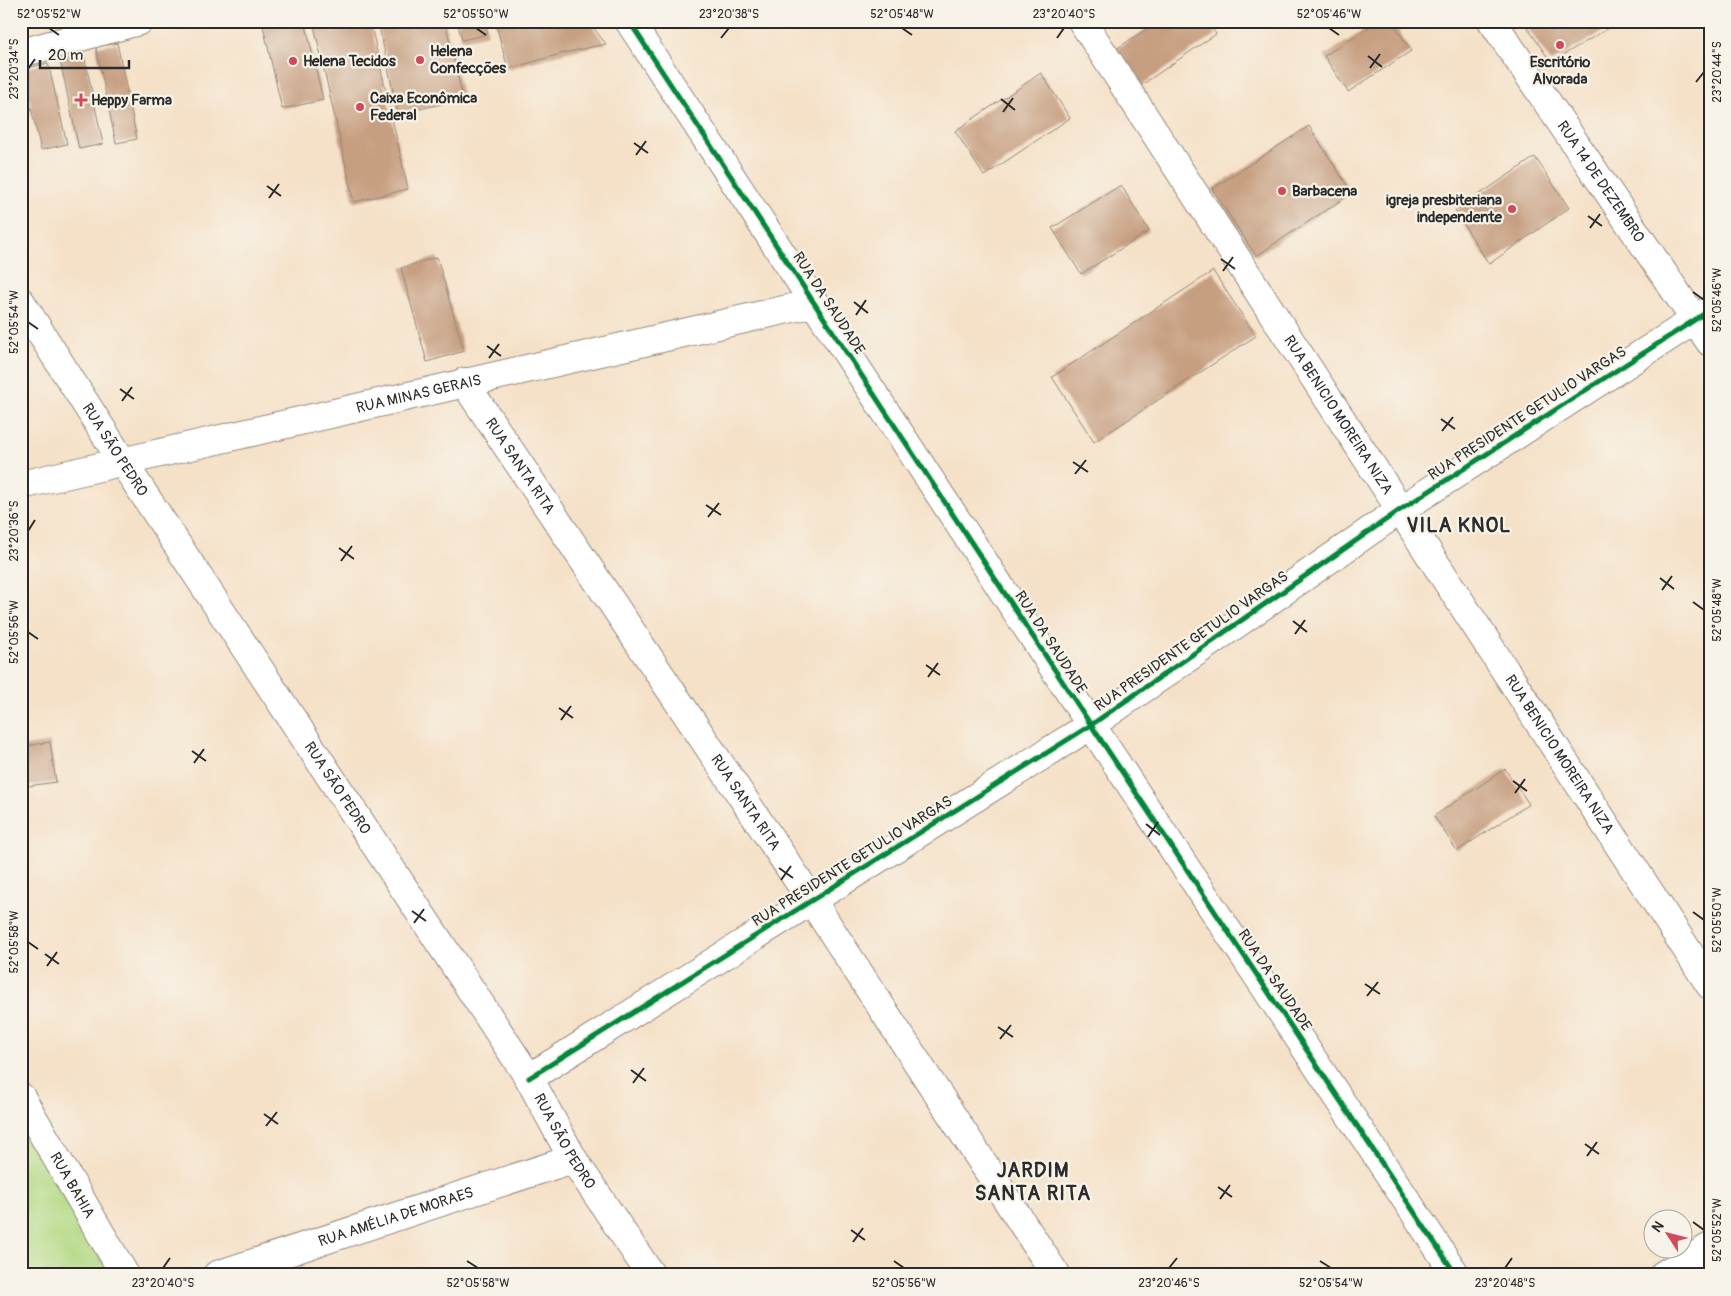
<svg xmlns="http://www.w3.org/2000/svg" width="1731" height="1296" font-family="Pangolin,sans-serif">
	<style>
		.green { fill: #b1d983; stroke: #6e8257 }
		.building { fill: #c69e80 }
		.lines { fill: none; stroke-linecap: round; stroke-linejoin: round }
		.minor-casing { stroke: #90867a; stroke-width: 30 }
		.major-casing { stroke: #90867a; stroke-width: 30 }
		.minor { stroke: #fff; stroke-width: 28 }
		.major { stroke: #fff; stroke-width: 28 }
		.cycleway-casing { stroke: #f7f3e8; stroke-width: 8 }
		.cycleway { stroke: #00873e; stroke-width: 5 }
		.ticks { fill: none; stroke: #2b2b2b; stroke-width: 2 }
		.poi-dot { fill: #d1495b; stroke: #f7f3e8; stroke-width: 2 }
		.labels { text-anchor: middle; stroke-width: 4.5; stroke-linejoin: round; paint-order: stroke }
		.poi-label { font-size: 15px; font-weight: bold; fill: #2b2b2b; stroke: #f7f3e8; text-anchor: start }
		.street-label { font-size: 15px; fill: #2b2b2b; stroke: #f7f3e8 }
		.district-label { font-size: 20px; font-weight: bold; letter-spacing: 1px; fill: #2b2b2b; stroke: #f7f3e8 }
		.neatline { fill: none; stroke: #2b2b2b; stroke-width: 2 }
		.ticks-label { font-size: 12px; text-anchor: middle; fill: #2b2b2b }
	</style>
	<rect width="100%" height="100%" fill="#f7f3e8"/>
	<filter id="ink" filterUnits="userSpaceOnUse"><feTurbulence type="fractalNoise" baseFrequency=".02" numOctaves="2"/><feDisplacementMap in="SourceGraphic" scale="10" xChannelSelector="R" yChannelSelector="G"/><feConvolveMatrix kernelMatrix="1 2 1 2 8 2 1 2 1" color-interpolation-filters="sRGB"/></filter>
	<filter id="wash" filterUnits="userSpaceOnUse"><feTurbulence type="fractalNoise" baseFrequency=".0096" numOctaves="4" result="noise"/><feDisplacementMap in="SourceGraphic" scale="20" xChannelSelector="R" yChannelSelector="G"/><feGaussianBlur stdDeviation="1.12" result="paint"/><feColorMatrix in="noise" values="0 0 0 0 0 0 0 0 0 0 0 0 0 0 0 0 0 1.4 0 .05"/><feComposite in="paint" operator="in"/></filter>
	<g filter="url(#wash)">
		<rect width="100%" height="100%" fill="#f5e1c8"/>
		<path class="green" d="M21,1120L110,1275H21Z"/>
		<g id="blocks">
			<g class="building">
				<path d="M262,21H305L323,100L282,109Z"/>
				<path d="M313,21H370L408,189L354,202Z"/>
				<path d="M378,21H445L463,99L398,114Z"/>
				<path d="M457,21H485L488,34L462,40Z"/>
				<path d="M495,21H588L606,44L564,53L508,69Z"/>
				<path d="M1158,21H1207L1216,34L1140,86L1115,50Z"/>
				<path d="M1378,21H1392L1411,51L1348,92L1324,56Z"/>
				<path d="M1538,21H1621L1551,62L1527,27Z"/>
				<path d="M117,43L137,139L116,143L96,47Z"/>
				<path d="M83,50L103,144L79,149L59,55Z"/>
				<path d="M48,63L67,144L41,150L22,69Z"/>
				<path d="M1041,73L1070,118L984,176L955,131Z"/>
				<path d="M1309,126L1352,193L1256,256L1212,189Z"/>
				<path d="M1535,157L1569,208L1489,264L1455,211Z"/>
				<path d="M1121,185L1149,231L1081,274L1052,228Z"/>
				<path d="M437,257L464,351L427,362L401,268Z"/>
				<path d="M1213,271L1256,336L1094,442L1052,377Z"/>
				<path d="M50,742L56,782L21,787V747Z"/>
				<path d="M1505,769L1529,804L1457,851L1434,816Z"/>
			</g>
		</g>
	</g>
	<g filter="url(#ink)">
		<use href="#blocks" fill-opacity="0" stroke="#90867a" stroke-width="1"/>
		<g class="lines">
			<defs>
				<g id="minor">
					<path d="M629,21L1091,725L1456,1275"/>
					<path id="s1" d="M1082,21L1710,985"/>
					<path id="s2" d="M1492,21L1710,342"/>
					<path id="s3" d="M21,302L122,461L529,1078L573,1159L651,1275"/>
					<path id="s4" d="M464,382L812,901L1056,1275"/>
					<path id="s5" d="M21,485L814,303"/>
					<path d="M529,1078L1091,725L1400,510L1710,310"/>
					<path id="s6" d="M21,1097L125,1275"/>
					<path id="s7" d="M217,1275L573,1159"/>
					<path d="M1663,1275L1710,1247"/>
				</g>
				<path id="major" d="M21,53L139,21"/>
			</defs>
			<use href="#minor" class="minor-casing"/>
			<use href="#major" class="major-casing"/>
			<use href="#minor" class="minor"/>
			<use href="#major" class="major"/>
			<defs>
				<g id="cycleway">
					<path d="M629,21L1091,725L1456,1275"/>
					<path d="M529,1078L1091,725L1400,510L1710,310"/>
				</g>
			</defs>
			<use href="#cycleway" class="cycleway-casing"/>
			<use href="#cycleway" class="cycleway"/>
		</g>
	</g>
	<path class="ticks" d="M49,28L59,35M476,28L486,35M902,28L912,35M1329,28L1339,35M721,38L729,28M1057,38L1064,28M1368,56L1382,67M1370,68L1380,54M28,69L35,59M1696,82L1704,72M1001,99L1015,110M1003,112L1013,98M634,143L648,153M636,155L646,141M267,186L281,196M269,198L279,184M1588,216L1602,226M1590,228L1600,214M1221,259L1235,269M1223,271L1233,257M1693,292L1704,300M854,302L868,313M856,315L866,300M28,322L38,329M487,346L501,356M489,358L499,344M120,389L134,399M122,401L132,387M1441,419L1455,429M1442,431L1453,417M1073,462L1088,472M1075,474L1086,460M706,505L721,515M708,517L719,503M28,531L35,520M339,548L354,559M341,561L352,546M1660,578L1674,589M1662,590L1672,576M1693,602L1704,610M1293,621L1307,632M28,632L38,639M1295,634L1305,620M926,665L940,675M928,677L938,663M559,708L573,718M561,720L571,706M192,751L206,761M194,763L204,749M1513,781L1527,791M1515,793L1525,779M1146,824L1160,835M1148,837L1158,822M779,868L793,878M781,880L791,866M412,911L426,921M1693,912L1704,920M414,923L424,909M28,942L38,949M45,954L59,964M47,966L57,952M1365,984L1380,994M1367,996L1378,982M998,1027L1013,1037M1000,1039L1011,1025M631,1070L646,1081M633,1083L644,1068M264,1114L278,1124M266,1126L277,1112M1585,1144L1599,1154M1587,1156L1597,1142M1218,1187L1232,1197M1220,1199L1230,1185M1693,1222L1704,1230M851,1230L865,1240M853,1242L863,1228M467,1261L478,1268M894,1261L904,1268M1320,1261L1331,1268M163,1268L170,1258M1169,1268L1177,1258M1505,1268L1512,1258"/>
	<g class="poi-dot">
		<circle cx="1560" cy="45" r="5"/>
		<circle cx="420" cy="60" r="5"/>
		<circle cx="293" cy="61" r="5"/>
		<path d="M78.5 92.5h5v5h5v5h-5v5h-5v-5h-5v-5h5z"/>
		<circle cx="360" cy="107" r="5"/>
		<circle cx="1282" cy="191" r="5"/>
		<circle cx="1512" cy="209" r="5"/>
	</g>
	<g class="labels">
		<g class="poi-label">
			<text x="430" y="56">Helena<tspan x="430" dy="17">Confecções</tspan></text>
			<text x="303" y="66">Helena Tecidos</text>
			<text x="1560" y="67" text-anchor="middle">Escritório<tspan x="1560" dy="17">Alvorada</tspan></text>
			<text x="370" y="103">Caixa Econômica<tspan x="370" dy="17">Federal</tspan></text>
			<text x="91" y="105">Heppy Farma</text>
			<text x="1292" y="196">Barbacena</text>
			<text x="1502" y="205" text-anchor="end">igreja presbiteriana<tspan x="1502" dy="17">independente</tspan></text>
		</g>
		<g class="street-label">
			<text dy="5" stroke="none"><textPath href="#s2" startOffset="194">RUA 14 DE DEZEMBRO</textPath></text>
			<text transform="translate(829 303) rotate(57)" y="5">RUA DA SAUDADE</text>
			<text dy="5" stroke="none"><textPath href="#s5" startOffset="408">RUA MINAS GERAIS</textPath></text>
			<text transform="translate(1527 413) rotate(-33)" y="5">RUA PRESIDENTE GETULIO VARGAS</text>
			<text dy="5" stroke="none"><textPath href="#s1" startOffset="470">RUA BENICIO MOREIRA NIZA</textPath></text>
			<text dy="5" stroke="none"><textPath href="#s3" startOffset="175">RUA SÃO PEDRO</textPath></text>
			<text dy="5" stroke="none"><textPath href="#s4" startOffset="101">RUA SANTA RITA</textPath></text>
			<text transform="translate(1191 641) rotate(-35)" y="5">RUA PRESIDENTE GETULIO VARGAS</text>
			<text transform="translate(1051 642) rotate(57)" y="5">RUA DA SAUDADE</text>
			<text dy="5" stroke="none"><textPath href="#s1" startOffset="875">RUA BENICIO MOREIRA NIZA</textPath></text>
			<text dy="5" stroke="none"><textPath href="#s3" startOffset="580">RUA SÃO PEDRO</textPath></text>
			<text dy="5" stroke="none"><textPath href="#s4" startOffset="506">RUA SANTA RITA</textPath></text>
			<text transform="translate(852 861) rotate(-32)" y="5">RUA PRESIDENTE GETULIO VARGAS</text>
			<text transform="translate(1275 980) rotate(56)" y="5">RUA DA SAUDADE</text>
			<text dy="5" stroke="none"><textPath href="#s3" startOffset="1000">RUA SÃO PEDRO</textPath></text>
			<text dy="5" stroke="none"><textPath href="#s6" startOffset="102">RUA BAHIA</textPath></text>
			<text dy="5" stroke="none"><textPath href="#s7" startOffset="188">RUA AMÉLIA DE MORAES</textPath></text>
		</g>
		<g class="district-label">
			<text x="1459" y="532">VILA KNOL</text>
			<text x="1033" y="1177">JARDIM<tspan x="1033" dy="23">SANTA RITA</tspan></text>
		</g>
	</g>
	<rect width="1731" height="1296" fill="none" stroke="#f7f3e8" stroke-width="55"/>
	<g transform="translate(1668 1234) rotate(306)"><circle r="24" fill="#f7f3e8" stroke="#a5a39c"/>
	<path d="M0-4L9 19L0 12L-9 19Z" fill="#d1495b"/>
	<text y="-8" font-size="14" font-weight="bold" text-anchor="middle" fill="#2b2b2b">N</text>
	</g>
	<path d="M40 60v8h89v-8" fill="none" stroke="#2b2b2b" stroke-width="2.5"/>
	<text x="48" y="60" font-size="15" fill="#2b2b2b" stroke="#f7f3e8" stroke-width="4" paint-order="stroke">20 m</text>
	<rect x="28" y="28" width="1676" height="1240" class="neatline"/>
	<g class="ticks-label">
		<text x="49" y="18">52°05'52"W</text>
		<text x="476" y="18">52°05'50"W</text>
		<text x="729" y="18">23°20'38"S</text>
		<text x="902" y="18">52°05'48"W</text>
		<text x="1064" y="18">23°20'40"S</text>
		<text x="1329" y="18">52°05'46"W</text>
		<text transform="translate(14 69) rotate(-90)" y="4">23°20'34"S</text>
		<text transform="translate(1717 72) rotate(-90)" y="4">23°20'44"S</text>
		<text transform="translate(1717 300) rotate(-90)" y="4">52°05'46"W</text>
		<text transform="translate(14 322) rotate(-90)" y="4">52°05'54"W</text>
		<text transform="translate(14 531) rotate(-90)" y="4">23°20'36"S</text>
		<text transform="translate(1717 610) rotate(-90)" y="4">52°05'48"W</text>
		<text transform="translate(14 632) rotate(-90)" y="4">52°05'56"W</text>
		<text transform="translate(1717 920) rotate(-90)" y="4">52°05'50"W</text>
		<text transform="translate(14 942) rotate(-90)" y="4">52°05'58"W</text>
		<text transform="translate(1717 1230) rotate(-90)" y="4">52°05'52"W</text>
		<text x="163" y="1287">23°20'40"S</text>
		<text x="478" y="1287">52°05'58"W</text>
		<text x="904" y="1287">52°05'56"W</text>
		<text x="1169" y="1287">23°20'46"S</text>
		<text x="1331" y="1287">52°05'54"W</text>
		<text x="1505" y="1287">23°20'48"S</text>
	</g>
</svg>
